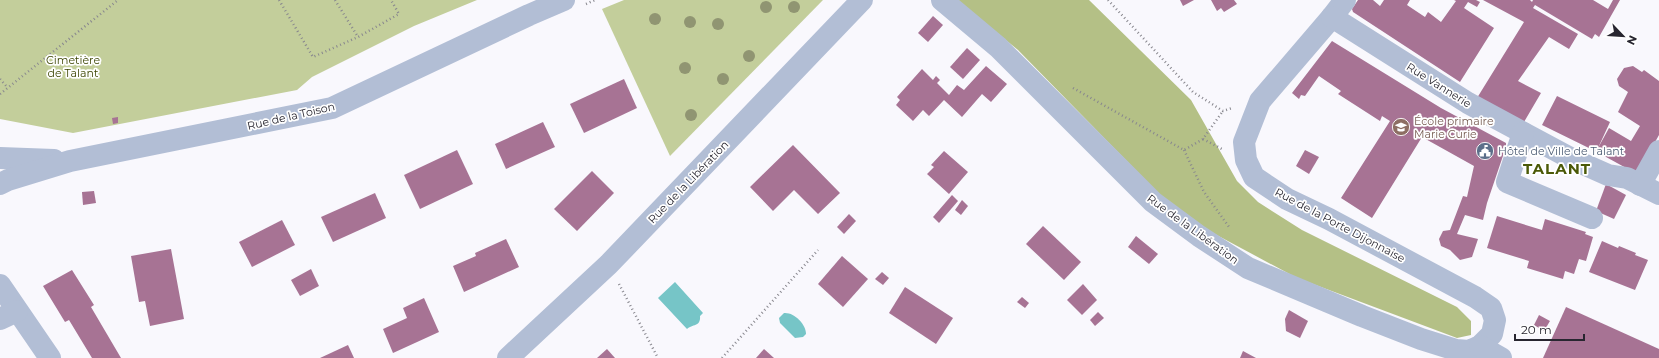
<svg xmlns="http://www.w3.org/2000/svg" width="1659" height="358" font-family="Montserrat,sans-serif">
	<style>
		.green { fill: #c3ce9b }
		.forest { fill: #b4c086 }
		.water { fill: #76c5c7 }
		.building { fill: #a77394 }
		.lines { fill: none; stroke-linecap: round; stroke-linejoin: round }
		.path { stroke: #88878e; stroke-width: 2.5; stroke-dasharray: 1 3; stroke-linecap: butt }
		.minor { stroke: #b2bed5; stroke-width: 22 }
		.tree { fill: #909572 }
		.labels { text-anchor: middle; stroke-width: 3.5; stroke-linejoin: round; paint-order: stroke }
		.park-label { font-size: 11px; fill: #3b4400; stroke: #fff }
		.street-label { font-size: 11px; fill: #282630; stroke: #fff }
		.education-label { font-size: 11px; fill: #785e54; stroke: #fff; text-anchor: start }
		.service-label { font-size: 11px; fill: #4e5e75; stroke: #fff; text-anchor: start }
		.district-label { font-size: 15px; font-weight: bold; letter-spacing: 1px; fill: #4b5907; stroke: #fff }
	</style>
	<rect width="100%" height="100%" fill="#f9f8fd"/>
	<g class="green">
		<path d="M0,0H477L414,26L312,77L297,90L73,133L0,119Z"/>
		<path d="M624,0H823L670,156L602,9Z"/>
	</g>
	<path class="forest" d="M957,0H1089L1191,100L1237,181L1258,202L1302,230L1457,307L1471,321V335L1457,338L1297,278L1211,232L1160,195L1018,50Z"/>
	<g class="water">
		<path d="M675,282L703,313L700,316C701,327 692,324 687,329L658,298Z"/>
		<path d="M784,313C794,312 806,324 806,334L803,337L795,338L780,323L779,318Z"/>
	</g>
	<g class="building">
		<path d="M1180,0H1194L1183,6Z"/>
		<path d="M1211,0H1234L1237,4L1224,12L1221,8L1217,11Z"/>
		<path d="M1358,0H1373L1380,6L1384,0H1410L1407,5L1425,17L1428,12L1441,22L1456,1L1454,0H1476L1480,2L1477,7L1468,2L1464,8L1494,28L1460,82L1353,12L1352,9Z"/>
		<path d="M1483,0H1530L1532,2L1533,0H1593L1608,9L1613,0H1620L1599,37L1595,34L1592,39L1535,5L1533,8L1578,34L1569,49L1549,37L1518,81L1541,93L1524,122L1477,98L1524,22Z"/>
		<path d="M933,16L943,25L928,42L918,33Z"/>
		<path d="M1332,41L1441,108L1506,143V147L1487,203L1483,220L1465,215L1457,234L1478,239L1472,257L1460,260L1450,250L1441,246L1439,239L1443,231L1450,230L1463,196L1467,197L1474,166L1422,137L1372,218L1341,198L1390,121L1382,116L1380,121L1338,94L1341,91L1319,76L1305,96L1301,95L1299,99L1292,93Z"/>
		<path d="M967,48L980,60L963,79L950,67Z"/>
		<path d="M986,66L1007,84L991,102L982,94L962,117L944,100L929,116L923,110L913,121L896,105L900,100L897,97L922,69L933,80L936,76L940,80L937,83L949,95L957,85L964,90Z"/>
		<path d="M1633,66L1642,72L1644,70L1659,81V135L1637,174L1597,152L1542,125L1557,96L1610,122L1598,148L1609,128L1631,141L1640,126L1618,112L1628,92L1619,86L1617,79L1624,68Z"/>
		<path d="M624,79L637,108L584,133L570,104Z"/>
		<path d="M118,117V123L113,124L112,118Z"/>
		<path d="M543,122L555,147L506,169L495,144Z"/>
		<path d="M793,145L840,193L818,214L794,190L773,211L750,187Z"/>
		<path d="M457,150L473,184L420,209L404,175Z"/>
		<path d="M1305,150L1319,157L1309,174L1296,166Z"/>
		<path d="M944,151L968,172L949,194L927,174L934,167L931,165Z"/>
		<path d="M592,171L614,193L577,231L554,209Z"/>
		<path d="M1606,184L1626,195L1614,219L1596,211Z"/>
		<path d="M94,191L96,203L83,205L82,192Z"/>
		<path d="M375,193L386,218L333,242L321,217Z"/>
		<path d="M952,195L958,201L939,223L933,217Z"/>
		<path d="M962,200L968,206L961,215L955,210Z"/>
		<path d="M849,214L856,221L844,234L837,227Z"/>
		<path d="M1497,216L1542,230L1545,219L1586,232L1585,234L1593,237L1586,261L1579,259L1574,274L1565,271L1563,279L1527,268L1529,261L1487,248Z"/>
		<path d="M282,220L295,245L252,267L239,242Z"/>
		<path d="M1043,226L1081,262L1064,280L1026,244Z"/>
		<path d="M1136,236L1158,254L1149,264L1128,247Z"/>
		<path d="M506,239L519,267L464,292L453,266L476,256L475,253Z"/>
		<path d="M1602,241L1618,248L1619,246L1636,253L1635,255L1648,260L1635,290L1589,272Z"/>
		<path d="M171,249L184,319L150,326L145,301L139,302L131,256Z"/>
		<path d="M842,256L868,279L843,307L818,284Z"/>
		<path d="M311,269L319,286L300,296L291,280Z"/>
		<path d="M72,270L94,305L91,307L121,358H92L69,320L65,322L43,286Z"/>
		<path d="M882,272L889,278L883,285L875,279Z"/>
		<path d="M1083,284L1097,300L1082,315L1067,300Z"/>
		<path d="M905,287L953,318L936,344L889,313Z"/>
		<path d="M1022,297L1029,303L1025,308L1017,302Z"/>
		<path d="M424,298L439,332L393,353L383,329L407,318L403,308Z"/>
		<path d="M1566,307L1659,349V358H1543Z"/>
		<path d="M1289,310L1308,321L1300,338L1286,331L1285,319Z"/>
		<path d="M1098,312L1104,318L1095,326L1090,320Z"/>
		<path d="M1539,315L1550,321L1544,331L1534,325Z"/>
		<path d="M348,345L354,358H320Z"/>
		<path d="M607,349L615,358H597Z"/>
		<path d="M764,349L774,358H756Z"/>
		<path d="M1243,351L1256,358H1240Z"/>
	</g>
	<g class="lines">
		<g class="path">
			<path d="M279,0L313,57L358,37L399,14L391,0"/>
			<path d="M335,0L358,37"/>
			<path d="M1108,0L1193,92L1223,111L1232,108"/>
			<path d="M586,4L595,0"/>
			<path d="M0,79L8,88"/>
			<path d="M1073,88L1184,150L1203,139L1223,111"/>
			<path d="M0,94L118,0"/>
			<path d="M1203,139L1222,149"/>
			<path d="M1184,150L1204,192L1229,227"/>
			<path d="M619,284L658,358"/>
			<path d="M722,358L818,250"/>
		</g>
		<g class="minor">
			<path d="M942,0L998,47L1153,202L1199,236L1248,268L1362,316L1421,339L1456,350L1469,351L1480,346L1492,334L1495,320L1491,308L1475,297L1329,219L1287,199L1254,177L1246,160L1244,142L1260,101L1332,17L1345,0"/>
			<path d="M1332,17L1468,103L1572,159L1608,175L1627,178L1659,194"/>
			<path d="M1523,133L1507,182L1592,218"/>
			<path d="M0,158L54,160"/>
			<path d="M0,184L8,180L70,161L332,108L529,15L564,0"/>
			<path d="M1640,185L1659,151"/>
			<path d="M0,285L50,358"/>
			<path d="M0,319L17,311"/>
			<path d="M1480,346L1501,358"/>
			<path d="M508,358L609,264L862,0"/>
		</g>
	</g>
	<g class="tree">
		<circle cx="766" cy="7" r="6"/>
		<circle cx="794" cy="7" r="6"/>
		<circle cx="655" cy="19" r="6"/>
		<circle cx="690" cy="22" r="6"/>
		<circle cx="718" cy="24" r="6"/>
		<circle cx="749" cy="56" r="6"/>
		<circle cx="685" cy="68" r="6"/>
		<circle cx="723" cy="79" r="6"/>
		<circle cx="691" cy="115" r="6"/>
	</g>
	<defs>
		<symbol id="school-disc" viewBox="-11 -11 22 22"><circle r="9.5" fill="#8d6e63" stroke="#fff"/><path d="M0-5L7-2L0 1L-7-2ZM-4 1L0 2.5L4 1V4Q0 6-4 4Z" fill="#fff"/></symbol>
		<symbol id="civic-disc" viewBox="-11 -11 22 22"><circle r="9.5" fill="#5c6f8a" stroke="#fff"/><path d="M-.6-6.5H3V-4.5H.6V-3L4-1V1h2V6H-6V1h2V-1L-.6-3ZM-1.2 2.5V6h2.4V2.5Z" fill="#fff"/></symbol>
	</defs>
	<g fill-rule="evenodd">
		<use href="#school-disc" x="1391" y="117" width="20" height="20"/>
		<use href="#civic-disc" x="1475" y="141" width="20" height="20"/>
	</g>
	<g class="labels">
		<g class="park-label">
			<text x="73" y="64">Cimetière<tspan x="73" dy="13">de Talant</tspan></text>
		</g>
		<g class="street-label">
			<text transform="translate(1439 85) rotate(32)" y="4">Rue Vannerie</text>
			<text transform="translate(291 116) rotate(-13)" y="4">Rue de la Toison</text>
			<text transform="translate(688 182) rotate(-46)" y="4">Rue de la Libération</text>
			<text transform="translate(1340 225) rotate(28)" y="4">Rue de la Porte Dijonnaise</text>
			<text transform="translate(1193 229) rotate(36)" y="4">Rue de la Libération</text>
		</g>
		<g class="education-label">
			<text x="1414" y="125">École primaire<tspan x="1414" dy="13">Marie Curie</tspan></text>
		</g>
		<g class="service-label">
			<text x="1498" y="155">Hôtel de Ville de Talant</text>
		</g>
		<g class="district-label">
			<text x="1557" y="174">TALANT</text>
		</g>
	</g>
	<g transform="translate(1623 36) rotate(115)" stroke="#ffffff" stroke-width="3" paint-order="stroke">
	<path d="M0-3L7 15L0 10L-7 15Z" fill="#282630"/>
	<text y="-6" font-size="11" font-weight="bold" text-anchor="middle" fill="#282630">N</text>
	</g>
	<path d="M1515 334v6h69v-6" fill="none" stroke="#282630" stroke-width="2"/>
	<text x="1521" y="334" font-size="12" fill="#282630" stroke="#ffffff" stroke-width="3" paint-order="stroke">20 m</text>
</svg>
